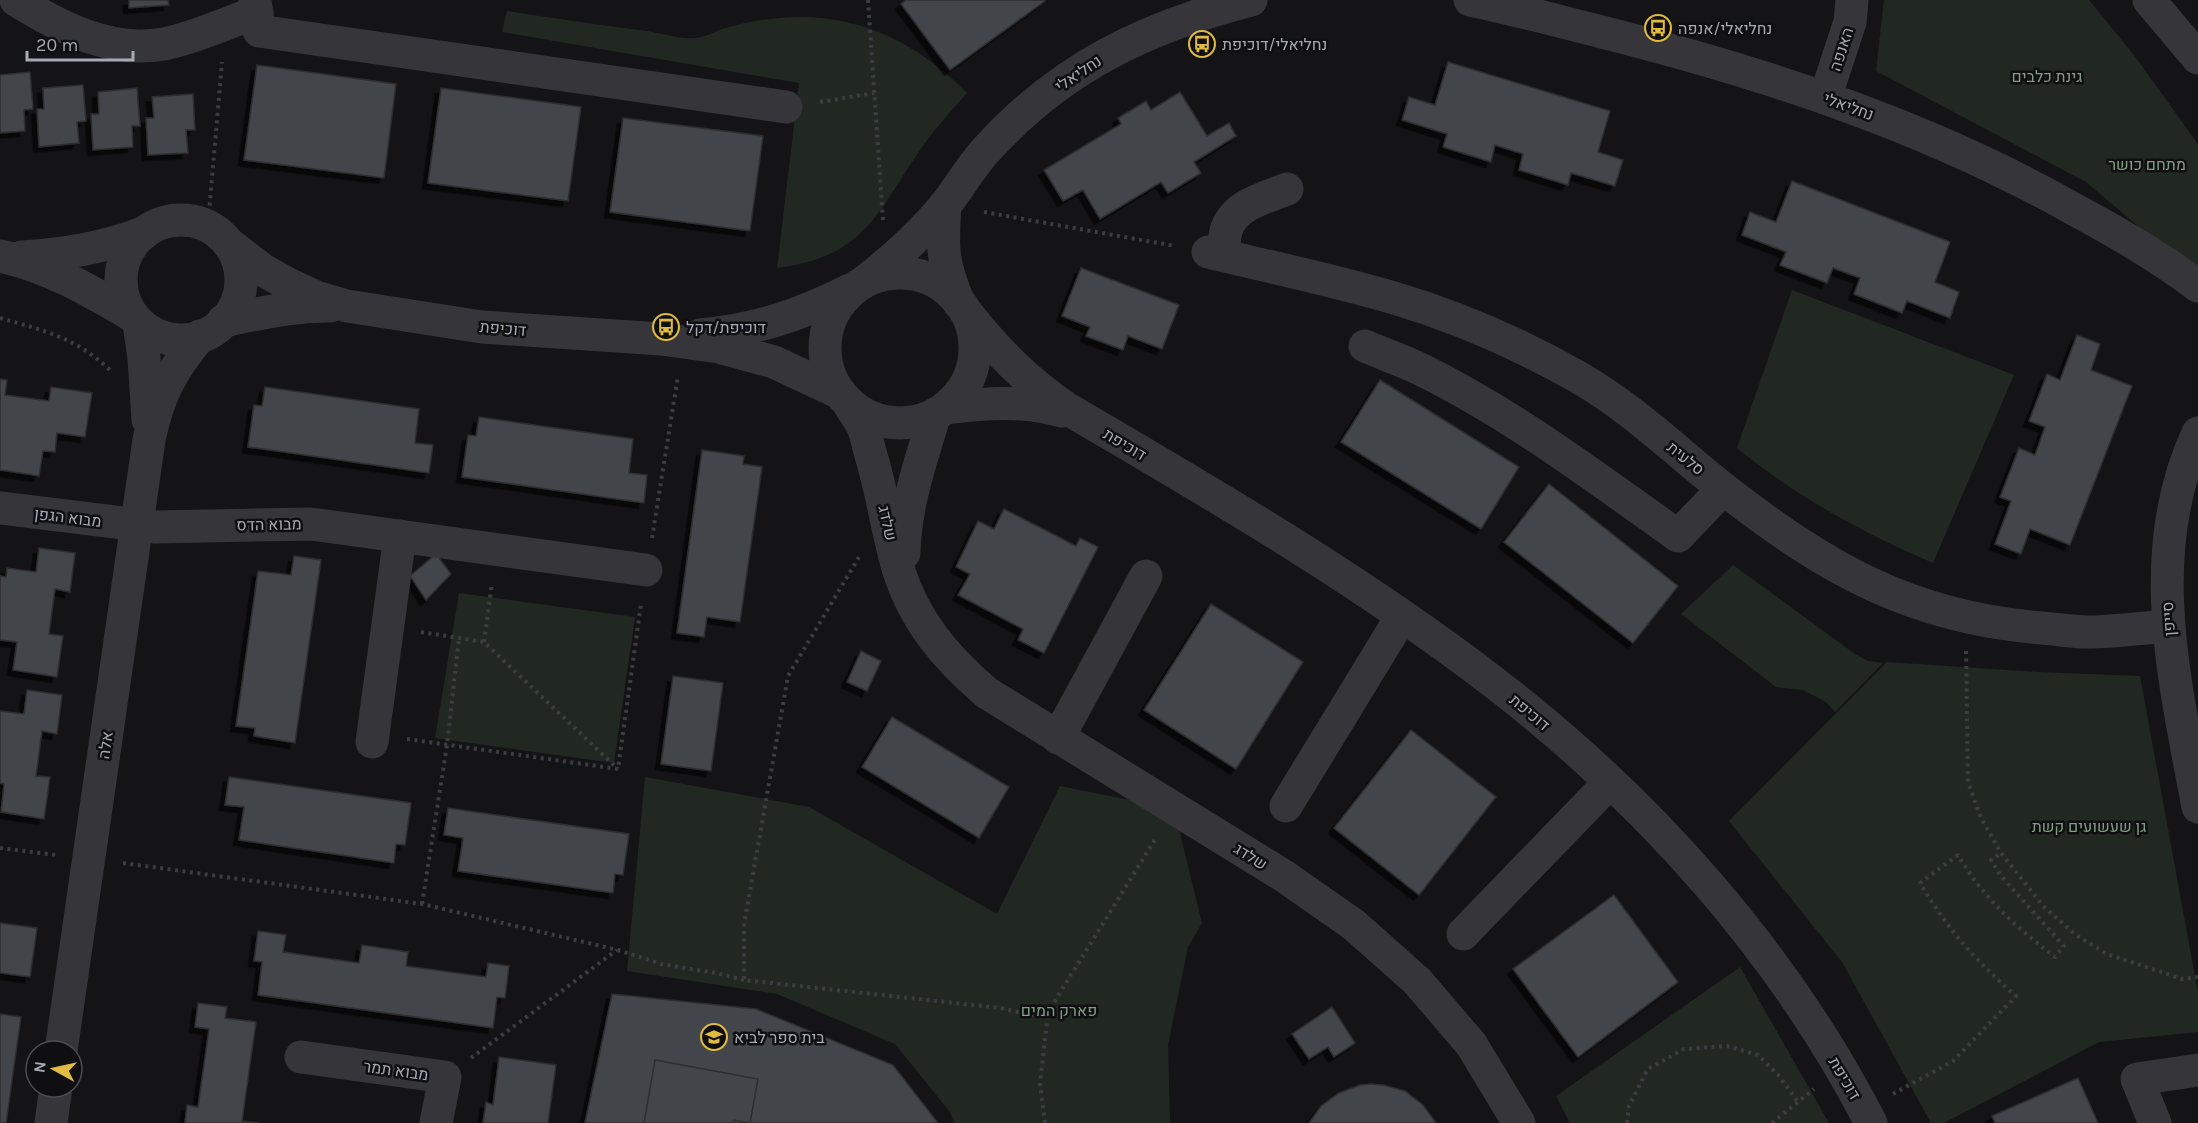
<svg xmlns="http://www.w3.org/2000/svg" width="2198" height="1123" font-family="Karla,Heebo,sans-serif">
	<style>
		.green { fill: #212822 }
		.building { fill: #434449; stroke: #2f2e31; stroke-width: 1.5; filter: url(#shadow) }
		.lines { fill: none; stroke-linecap: round; stroke-linejoin: round }
		.path { stroke: #3c3d41; stroke-width: 4; stroke-dasharray: 3 4.5; stroke-linecap: butt }
		.minor { stroke: #36363a; stroke-width: 33 }
		.labels { text-anchor: middle; stroke-width: 5; stroke-linejoin: round; paint-order: stroke }
		.poi-label { font-size: 16px; fill: #a7aab5; stroke: #0f0f11; text-anchor: start }
		.street-label { font-size: 16px; fill: #a7aab5; stroke: #0f0f11 }
		.park-label { font-size: 16px; fill: #809e85; stroke: #0f0f11 }
	</style>
	<defs>
		<filter id="shadow"><feDropShadow dx="-5.5" dy="5.5" stdDeviation="0" flood-color="#0009"/></filter>
	</defs>
	<rect width="100%" height="100%" fill="#141416"/>
	<g class="green">
		<path d="M1884,0H2089L2134,55L2198,144V277L2086,182L1876,71Z"/>
		<path d="M507,11C553,18 600,25 647,31C660,33 683,40 696,38C705,37 714,32 722,29C735,25 749,22 762,20C844,7 911,36 967,93C953,109 938,125 925,143C878,208 870,256 777,268L799,83L502,32Z"/>
		<path d="M1792,290L2014,375L1933,563C1863,533 1797,497 1737,448Z"/>
		<path d="M1733,565L1855,654L1868,661L1883,663L1835,712L1826,702L1803,690L1776,687L1681,614Z"/>
		<path d="M459,593L635,617L614,763L435,738Z"/>
		<path d="M1887,662L2038,672L2140,676L2198,993V1032L2099,1042L1944,1123H1931L1842,962L1729,821Z"/>
		<path d="M645,777L809,807L997,914L1060,786L1174,809L1202,923L1188,947L1168,1045L1170,1123H954L950,1112L895,1044L777,994L627,971Z"/>
		<path d="M1740,967L1829,1123H1570L1556,1096Z"/>
	</g>
	<g class="building">
		<path d="M129,0H168L169,5L129,8Z"/>
		<path d="M906,0H1044L1045,1L950,70L901,4Z"/>
		<path d="M1448,62L1610,111L1598,152L1623,160L1615,186L1571,173L1568,185L1519,170L1523,154L1495,145L1491,162L1443,147L1447,134L1402,120L1409,97L1435,105Z"/>
		<path d="M257,65L396,84L384,178L244,160Z"/>
		<path d="M30,72L33,109L24,110L25,131L0,133V75Z"/>
		<path d="M83,85L86,121L77,122L79,143L39,147L37,109H44L43,88Z"/>
		<path d="M137,88L140,126H132L133,147L93,150L91,114H99L98,92Z"/>
		<path d="M441,88L581,107L568,201L428,183Z"/>
		<path d="M1180,92L1207,136L1229,123L1236,136L1194,162L1201,173L1168,193L1161,182L1100,219L1083,190L1063,201L1044,170L1121,124L1118,118L1146,101L1151,110Z"/>
		<path d="M193,94L195,130H186L188,153L148,155L146,118H154L152,97Z"/>
		<path d="M623,118L763,136L750,231L610,212Z"/>
		<path d="M1792,181L1950,242L1935,282L1959,292L1950,318L1907,301L1902,313L1854,294L1860,278L1833,268L1827,283L1780,265L1786,252L1742,235L1750,212L1776,222Z"/>
		<path d="M1081,268L1179,305L1162,349L1128,336L1123,350L1086,336L1090,327L1062,316Z"/>
		<path d="M2077,335L2100,344L2091,370L2132,386L2070,545L2030,529L2021,554L1995,544L2011,501L2000,497L2019,448L2035,455L2045,427L2029,421L2047,374L2060,380Z"/>
		<path d="M0,379L7,380L5,395L49,401L51,387L92,393L85,437L57,433L55,452L43,451L39,476L0,470Z"/>
		<path d="M1380,380L1519,467L1481,529L1341,442Z"/>
		<path d="M265,387L419,409L415,443L433,445L429,473L248,447L254,405L262,406Z"/>
		<path d="M479,417L633,439L629,473L647,475L644,503L462,477L468,435L476,436Z"/>
		<path d="M702,450L744,456L743,464L762,467L740,622L707,617L704,637L677,633Z"/>
		<path d="M1549,484L1678,586L1633,643L1504,542Z"/>
		<path d="M1004,509L1076,546L1080,538L1098,547L1044,653L1018,640L1023,629L958,595L970,574L956,567L978,521L994,529Z"/>
		<path d="M39,548L75,553L70,592L55,589L49,634L63,636L57,677L13,670L17,642L0,640V576L6,577L7,568L36,572Z"/>
		<path d="M436,554L451,574L426,600L410,576Z"/>
		<path d="M294,556L321,560L295,743L254,736L255,728L236,726L258,571L291,575Z"/>
		<path d="M1211,604L1303,662L1236,769L1144,710Z"/>
		<path d="M861,651L881,661L867,691L847,682Z"/>
		<path d="M673,676L723,683L711,771L661,764Z"/>
		<path d="M27,690L62,695L57,734L42,731L36,776L50,777L44,819L1,812L4,784L0,783V711L24,714Z"/>
		<path d="M892,717L1009,787L979,838L862,767Z"/>
		<path d="M1411,730L1496,797L1419,895L1334,828Z"/>
		<path d="M229,777L411,803L405,845L396,844L394,863L239,840L244,807L225,805Z"/>
		<path d="M448,808L629,834L623,875L615,874L613,893L458,871L463,838L444,835Z"/>
		<path d="M1614,895L1678,982L1578,1057L1513,969Z"/>
		<path d="M0,923L37,928L30,977L0,973Z"/>
		<path d="M258,931L286,935L283,952L359,963L362,945L408,952L406,966L486,977L488,963L509,966L505,998L497,997L493,1028L258,995L262,962L254,961Z"/>
		<path d="M612,994L756,1009L893,1065L938,1123H585Z"/>
		<path d="M198,1003L227,1007L225,1018L256,1022L242,1121L259,1123H185L187,1105L198,1107L209,1029L195,1027Z"/>
		<path d="M1332,1007L1355,1043L1334,1057L1328,1047L1309,1059L1292,1034Z"/>
		<path d="M0,1014L21,1017L6,1123H0Z"/>
		<path d="M499,1057L556,1065L548,1123H483L486,1102L493,1105Z"/>
		<path d="M655,1060L758,1079L750,1123L734,1120L733,1123H644Z"/>
		<path d="M2078,1078L2098,1123H1995L1992,1116Z"/>
		<path d="M1371,1084L1383,1085L1405,1091L1423,1105L1436,1123H1309L1321,1106L1339,1093L1360,1085Z"/>
	</g>
	<g class="lines">
		<g class="path">
			<path d="M868,0L883,221"/>
			<path d="M820,102L874,93"/>
			<path d="M984,212L1175,246"/>
			<path d="M209,213L222,62"/>
			<path d="M0,318C45,331 75,337 110,370"/>
			<path d="M652,538L678,376"/>
			<path d="M859,557L788,676L744,925V980L1001,1008L1030,1015L1048,1012L1156,838"/>
			<path d="M421,632L484,642L618,769"/>
			<path d="M484,642L492,583"/>
			<path d="M1966,651L1968,782L1981,818L2001,853L2044,907L2076,935L2107,954L2182,979L2198,977"/>
			<path d="M407,739L618,769L641,604"/>
			<path d="M0,848L56,855"/>
			<path d="M123,863L422,904L618,950L661,964L716,973L744,980"/>
			<path d="M422,904L447,745L459,638"/>
			<path d="M471,1058L617,950"/>
			<path d="M1893,1094L1953,1061L2016,996C1974,959 1949,931 1920,883L1958,855C1984,899 2015,926 2055,957L2064,946L2001,876L1991,860L2001,853"/>
			<path d="M1045,1123L1040,1084L1048,1012"/>
			<path d="M1627,1123L1629,1106L1648,1069L1684,1049L1727,1046L1758,1055L1780,1077L1798,1102"/>
			<path d="M1772,1123L1814,1089"/>
		</g>
		<g class="minor">
			<path d="M16,0C59,27 111,54 164,44C194,38 227,23 257,12"/>
			<path d="M255,0L259,31L786,107"/>
			<path d="M1470,0C1514,9 1558,21 1602,32C1768,74 1930,127 2079,212C2120,234 2161,258 2198,286"/>
			<path d="M2149,0L2198,58"/>
			<path d="M1825,98L1850,22L1852,0"/>
			<path d="M945,205C942,248 942,263 959,303"/>
			<circle cx="181" cy="280" r="60"/>
			<path d="M228,243L263,270L288,284L316,297L347,306L482,327L661,339L719,347L774,362L840,393"/>
			<path d="M1208,252C1270,267 1333,280 1394,298C1458,317 1520,344 1578,377C1632,408 1677,452 1725,490C1827,569 1910,617 2041,628C2056,629 2072,632 2088,632C2114,632 2141,628 2168,626"/>
			<path d="M1223,255C1224,247 1224,239 1226,231C1233,205 1265,198 1287,189"/>
			<path d="M0,256C48,266 91,291 133,316"/>
			<path d="M22,257C65,254 104,248 145,232"/>
			<circle cx="900" cy="348" r="75"/>
			<path d="M864,282C894,259 920,235 944,207C959,188 971,166 988,148C1062,67 1146,27 1251,0"/>
			<path d="M966,312C996,350 1026,381 1066,408C1213,494 1361,580 1496,684C1648,801 1783,952 1871,1123"/>
			<path d="M223,321C262,313 290,306 330,306"/>
			<path d="M139,323L144,358L148,420"/>
			<path d="M700,335C758,329 798,316 850,290"/>
			<path d="M1365,346C1383,354 1402,360 1420,369C1512,414 1595,477 1678,536L1723,489"/>
			<path d="M848,402C852,410 858,417 862,425C866,433 868,443 870,452C882,490 887,530 898,568C914,621 946,658 987,693L1284,876L1354,925L1417,981L1471,1044L1519,1123"/>
			<path d="M945,408C985,403 1023,400 1062,411"/>
			<path d="M2198,433C2142,553 2175,682 2198,807"/>
			<path d="M0,508L156,527L311,524L646,570"/>
			<path d="M904,553C905,505 921,460 935,414"/>
			<path d="M1058,738L1146,576"/>
			<path d="M372,742L400,536"/>
			<path d="M1286,806L1402,616"/>
			<path d="M1463,934L1610,782"/>
			<path d="M61,1051L149,440C158,395 171,371 200,336"/>
			<path d="M301,1057L445,1077L436,1123"/>
			<path d="M51,1123L56,1087"/>
			<path d="M2155,1123L2137,1079L2198,1070"/>
		</g>
	</g>
	<defs>
		<symbol id="bus-ring" viewBox="-11 -11 22 22"><circle r="9.5" fill="#0f0f11" stroke="#e0bb42" stroke-width="1.5"/><path d="M-5-6H5V4H4V6H2V4H-2V6H-4V4H-5ZM-3.5-4V0h7V-4ZM-3.5 1.2v1.5H-2V1.2ZM2 1.2v1.5H3.5V1.2Z" fill="#e0bb42"/></symbol>
		<symbol id="school-ring" viewBox="-11 -11 22 22"><circle r="9.5" fill="#0f0f11" stroke="#e0bb42" stroke-width="1.5"/><path d="M0-5L7-2L0 1L-7-2ZM-4 1L0 2.5L4 1V4Q0 6-4 4Z" fill="#e0bb42"/></symbol>
	</defs>
	<g fill-rule="evenodd">
		<use href="#bus-ring" x="1643" y="13" width="30" height="30"/>
		<use href="#bus-ring" x="1187" y="29" width="30" height="30"/>
		<use href="#bus-ring" x="651" y="312" width="30" height="30"/>
		<use href="#school-ring" x="699" y="1022" width="30" height="30"/>
	</g>
	<g class="labels">
		<g class="poi-label">
			<text x="1678" y="34">נחליאלי/אנפה</text>
			<text x="1222" y="50">נחליאלי/דוכיפת</text>
			<text x="686" y="333">דוכיפת/דקל</text>
			<text x="734" y="1043">בית ספר לביא</text>
		</g>
		<g class="street-label">
			<text transform="translate(1841 49) rotate(-72)" y="6">האנפה</text>
			<text transform="translate(1078 73) rotate(-34)" y="6">נחליאלי</text>
			<text transform="translate(1849 106) rotate(20)" y="6">נחליאלי</text>
			<text transform="translate(503 328) rotate(5)" y="6">דוכיפת</text>
			<text transform="translate(1125 444) rotate(31)" y="6">דוכיפת</text>
			<text transform="translate(1686 458) rotate(39)" y="6">סלעית</text>
			<text transform="translate(68 517) rotate(7)" y="6">מבוא הגפן</text>
			<text transform="translate(888 523) rotate(77)" y="6">שלדג</text>
			<text transform="translate(269 524) rotate(-1)" y="6">מבוא הדס</text>
			<text transform="translate(2168 619) rotate(-94)" y="6">סייפן</text>
			<text transform="translate(1530 712) rotate(40)" y="6">דוכיפת</text>
			<text transform="translate(105 745) rotate(-82)" y="6">אלה</text>
			<text transform="translate(1251 856) rotate(32)" y="6">שלדג</text>
			<text transform="translate(396 1070) rotate(8)" y="6">מבוא תמר</text>
			<text transform="translate(1845 1078) rotate(59)" y="6">דוכיפת</text>
		</g>
		<g class="park-label">
			<text x="2047" y="82">גינת כלבים</text>
			<text x="2147" y="170">מתחם כושר</text>
			<text x="2089" y="832">גן שעשועים קשת</text>
			<text x="1059" y="1016">פארק המים</text>
		</g>
	</g>
	<g transform="translate(54 1069) rotate(278)"><circle r="28" fill="#0f0f11" stroke="#4c4d53" stroke-width="1.5"/>
	<path d="M0-4.5L10 22L0 15L-10 22Z" fill="#e0bb42"/>
	<text y="-9" font-size="16" font-weight="bold" text-anchor="middle" fill="#a7aab5">N</text>
	</g>
	<path d="M27 51v9h106v-9" fill="none" stroke="#a7aab5" stroke-width="3"/>
	<text x="36" y="51" font-size="18" fill="#a7aab5" stroke="#0f0f11" stroke-width="4.5" paint-order="stroke">20 m</text>
</svg>
